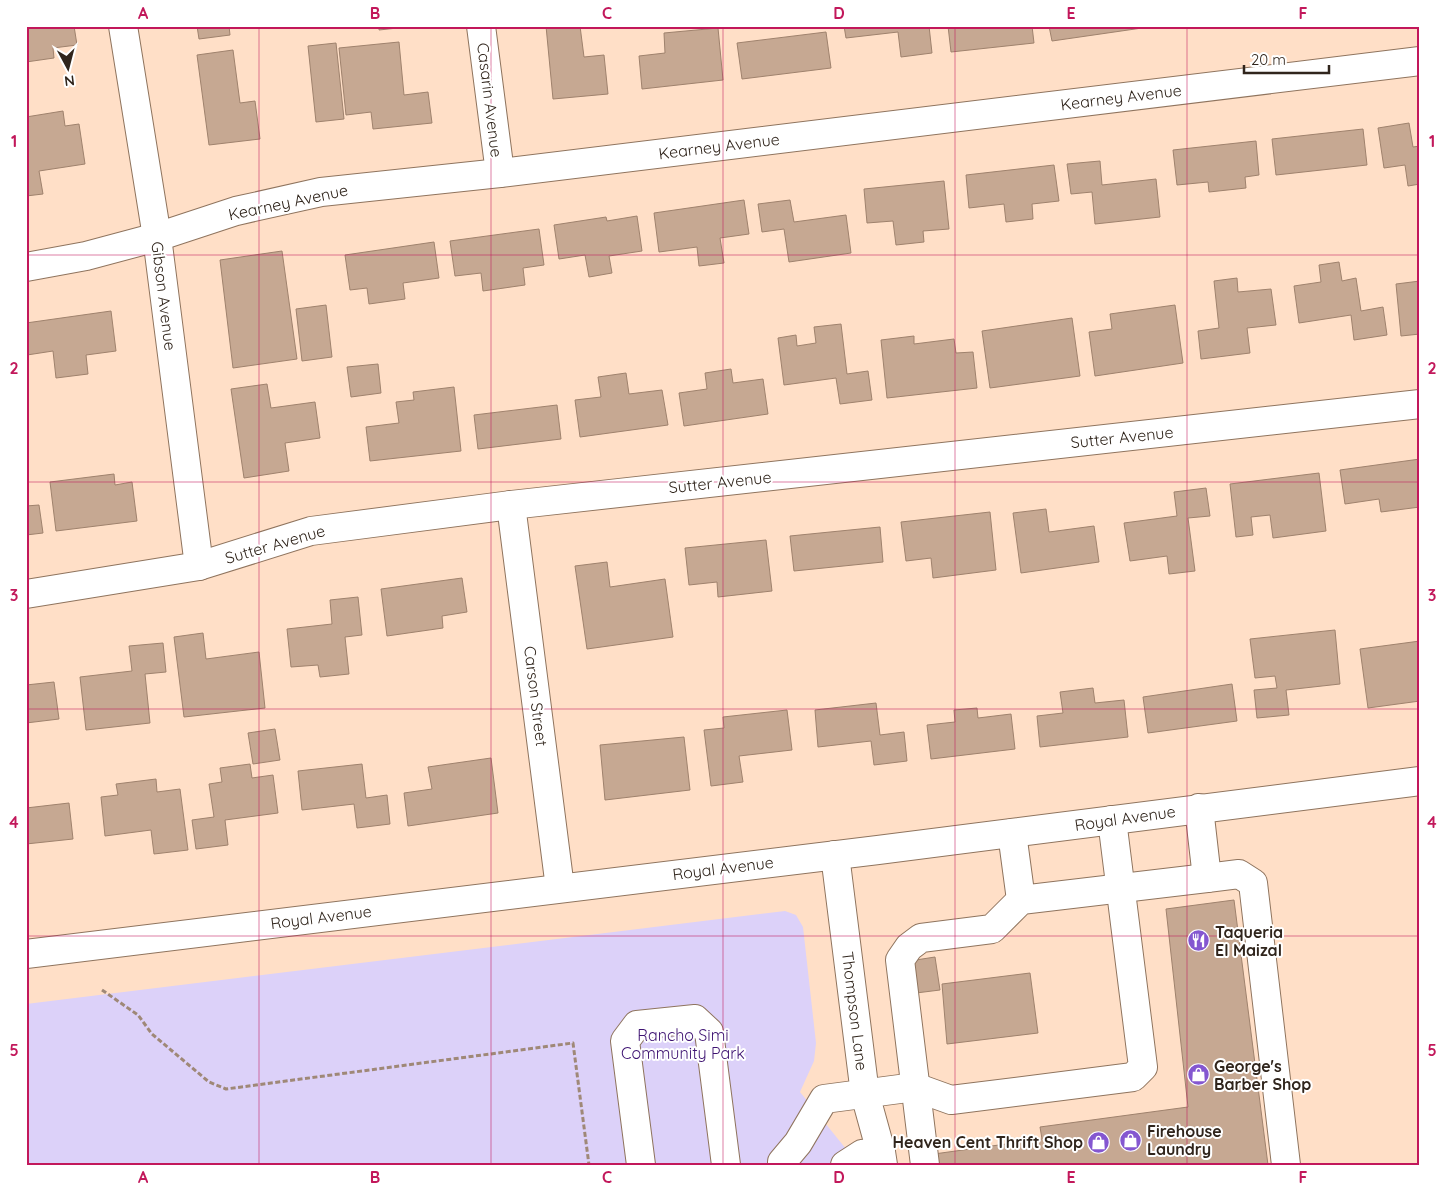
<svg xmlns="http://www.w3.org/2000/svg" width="1446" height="1191" font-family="Quicksand,sans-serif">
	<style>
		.green { fill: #dcd1f9 }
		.building { fill: #c6a892; stroke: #9f826d }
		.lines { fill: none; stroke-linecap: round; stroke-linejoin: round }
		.minor-casing { stroke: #8f745e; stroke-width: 30 }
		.major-casing { stroke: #8f745e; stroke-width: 30 }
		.path { stroke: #9f8877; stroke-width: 3; stroke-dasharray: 5 2.5; stroke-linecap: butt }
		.minor { stroke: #fff; stroke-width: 28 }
		.major { stroke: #fff; stroke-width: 28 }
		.grid { fill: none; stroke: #c2185b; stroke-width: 1; stroke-opacity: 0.55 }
		.labels { text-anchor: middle; stroke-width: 4; stroke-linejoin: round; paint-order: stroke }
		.street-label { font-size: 16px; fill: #30251c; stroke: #fff }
		.poi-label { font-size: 16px; font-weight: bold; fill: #30251c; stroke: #fff; text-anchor: start }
		.park-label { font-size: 16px; fill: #3e1372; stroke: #fff }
		.neatline { fill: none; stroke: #c2185b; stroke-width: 2 }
		.grid-label { font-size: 16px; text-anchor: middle; font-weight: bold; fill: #c2185b }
	</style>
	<rect width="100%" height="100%" fill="#ffdfc7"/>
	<path class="green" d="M785,911L796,915L803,927L816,1043L814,1061L800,1092L859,1165H26V1004Z"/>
	<g class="building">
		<path d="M26,26H74L77,45L53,48L54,58L26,62Z"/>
		<path d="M197,26H229L230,35L199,39Z"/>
		<path d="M379,26H416L379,30Z"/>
		<path d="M546,26H580L584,57L604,55L608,94L553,99Z"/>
		<path d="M844,26H907V28L929,26L932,53L901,57L898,32L846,38Z"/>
		<path d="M948,26H1032L1034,43L951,52Z"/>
		<path d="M1049,26H1142V28L1052,41Z"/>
		<path d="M718,28L723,80L642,89L639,56L665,53L664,33Z"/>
		<path d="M826,32L831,68L742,79L737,43Z"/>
		<path d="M399,42L404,95L428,92L432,123L373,129L371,112L346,115L339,48Z"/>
		<path d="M336,43L344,119L316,122L308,46Z"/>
		<path d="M233,50L240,103L255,101L260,139L209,145L197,55Z"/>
		<path d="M63,111L65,126L79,124L85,164L39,171L43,194L26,196V117Z"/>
		<path d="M1409,123L1413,147L1420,146V184L1408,186L1405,165L1384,168L1378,128Z"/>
		<path d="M1363,129L1367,165L1276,175L1272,139Z"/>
		<path d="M1256,141L1259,175L1245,177L1246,188L1209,192L1208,182L1177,185L1173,150Z"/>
		<path d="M1100,161L1102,185L1156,179L1160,217L1095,224L1092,192L1071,194L1067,164Z"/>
		<path d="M1054,165L1059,201L1032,204L1033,219L1006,222L1004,204L969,208L966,175Z"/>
		<path d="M944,181L949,229L923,231L924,242L896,245L893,221L867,223L864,189Z"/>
		<path d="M744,200L749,234L720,238L724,263L699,266L697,247L659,252L654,213Z"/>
		<path d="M790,200L794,222L846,215L851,253L789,262L784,229L762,232L758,204Z"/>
		<path d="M637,216L642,251L609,256L612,273L589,277L585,255L559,259L554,225L606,217L607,221Z"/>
		<path d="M539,229L544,265L523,268L525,285L483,291L481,273L455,276L450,241Z"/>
		<path d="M434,242L439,278L403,283L405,299L369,304L367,288L350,290L345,255Z"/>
		<path d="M282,251L297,359L233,368L220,260Z"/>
		<path d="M1339,262L1342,281L1356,278L1361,311L1383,307L1387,335L1354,340L1351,315L1299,323L1294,286L1321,282L1319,265Z"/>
		<path d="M1237,278L1238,292L1271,289L1276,325L1247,328L1250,353L1201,359L1198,331L1219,328L1214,281Z"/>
		<path d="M1420,281V334L1401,336L1396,284Z"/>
		<path d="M326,305L332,357L302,361L296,309Z"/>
		<path d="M1175,305L1183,363L1095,376L1089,332L1112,329L1110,314Z"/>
		<path d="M111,311L116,351L86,355L88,374L56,378L53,351L27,355L26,323Z"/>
		<path d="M1072,318L1080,376L990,388L982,331Z"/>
		<path d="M841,324L847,374L868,371L872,400L840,404L836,378L784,385L778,338L796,335L797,346L816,343L814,327Z"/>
		<path d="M914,336V344L954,339L956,353L973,352L977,388L887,398L881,340Z"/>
		<path d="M378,364L381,393L351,397L347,367Z"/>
		<path d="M731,369L733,383L763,379L768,414L684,426L679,393L707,389L705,373Z"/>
		<path d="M626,373L629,394L662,390L668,425L580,437L575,400L601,397L598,377Z"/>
		<path d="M267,384L271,408L315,402L320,438L285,443L289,471L244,478L231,389Z"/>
		<path d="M454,387L461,451L370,461L366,427L399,423L396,402L414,400L413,392Z"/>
		<path d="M557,405L561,439L478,449L474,415Z"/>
		<path d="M1420,459V507L1381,512L1379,499L1345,504L1340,470Z"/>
		<path d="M1319,473L1326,531L1273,538L1270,515L1251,517L1253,535L1236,537L1230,484Z"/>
		<path d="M114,474L115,485L132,482L137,521L56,531L50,482Z"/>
		<path d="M1206,488L1210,516L1188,518L1195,571L1169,574L1167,556L1130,561L1124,523L1177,516L1174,492Z"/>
		<path d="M39,505L43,533L26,535V506Z"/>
		<path d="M1046,509L1049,532L1094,526L1099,562L1021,573L1013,513Z"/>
		<path d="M990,512L996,570L933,578L931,558L906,561L901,522Z"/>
		<path d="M880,527L883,562L794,571L790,536Z"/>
		<path d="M766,540L772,591L718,597L717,582L689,585L685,548Z"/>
		<path d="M607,562L610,587L665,579L673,637L587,649L575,566Z"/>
		<path d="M462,578L467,612L442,616L443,628L387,636L381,589Z"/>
		<path d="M358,597L362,635L345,637L349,674L320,677L318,665L291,667L287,629L332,624L330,600Z"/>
		<path d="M1335,630L1340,684L1286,690L1289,715L1257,718L1254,690L1277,688L1275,676L1255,678L1250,639Z"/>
		<path d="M203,633L206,659L259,652L265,708L184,717L174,637Z"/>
		<path d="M1420,641V701L1368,708L1360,649Z"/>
		<path d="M163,643L166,672L145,674L150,723L86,730L80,677L132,671L129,646Z"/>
		<path d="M54,682L59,719L26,723V685Z"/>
		<path d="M1232,684L1237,721L1148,733L1143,697Z"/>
		<path d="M1093,688L1095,703L1124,700L1128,737L1040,747L1037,716L1063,713L1060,692Z"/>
		<path d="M876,703L880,735L904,732L907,761L874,765L871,741L818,747L815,710Z"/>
		<path d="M977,708L978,718L1011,714L1015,749L931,759L927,725L955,722L954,710Z"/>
		<path d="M787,710L792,750L739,756L743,782L711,786L704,730L724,728L723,717Z"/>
		<path d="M275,729L280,760L253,764L248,733Z"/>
		<path d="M684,737L690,790L605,800L600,745Z"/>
		<path d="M491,758L498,813L408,826L404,793L432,789L428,767Z"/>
		<path d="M250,764L252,778L273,775L278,813L225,820L228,845L196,849L192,820L214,817L209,784L222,782L220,768Z"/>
		<path d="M362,764L366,798L387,795L390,824L357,828L354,804L302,810L298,771Z"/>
		<path d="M156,779L157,792L180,789L188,850L154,854L151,830L105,836L101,797L118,795L116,784Z"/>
		<path d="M69,803L73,839L26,844V808Z"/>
		<path d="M1234,900L1268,1165H935L934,1154L1042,1139L1040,1127L1188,1107L1166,909Z"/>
		<path d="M935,957L940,990L908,994L903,962Z"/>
		<path d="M1030,973L1038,1033L947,1044L942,984Z"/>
	</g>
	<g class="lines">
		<defs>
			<g id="minor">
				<path d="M123,26L157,237L199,566"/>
				<path d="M481,26L500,173"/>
				<path d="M26,267L86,256L157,237L236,211L321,192L500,173L1420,61"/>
				<path d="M511,505L560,888"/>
				<path d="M26,594L199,566L311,531L511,505L1420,404"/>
				<path d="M1199,808L1207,878L1239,874L1253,883L1286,1165"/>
				<path d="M1012,833L1021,900"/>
				<path d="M835,855L865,1094L881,1152L883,1165"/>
				<path d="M782,1162L798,1143L824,1099L915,1087L951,1100L1133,1077L1143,1067L1112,820"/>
				<path d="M641,1165L625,1041L637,1025L695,1019L709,1032L726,1165"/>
				<path d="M845,1165L862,1154L881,1152"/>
				<path d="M925,1165L900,960L909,947L921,938L992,929L1021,900L1207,878"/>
			</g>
			<path id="major" d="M26,954L878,850L1420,781"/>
		</defs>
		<use href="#minor" class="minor-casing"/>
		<use href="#major" class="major-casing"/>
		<path class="path" d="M102,990L138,1015L152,1034L209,1082L226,1089L573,1043L589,1165"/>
		<use href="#minor" class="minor"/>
		<use href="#major" class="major"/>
	</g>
	<path class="grid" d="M259,26V1165M491,26V1165M723,26V1165M955,26V1165M1187,26V1165M26,255H1420M26,482H1420M26,709H1420M26,936H1420"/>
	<defs>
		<symbol id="restaurant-disc" viewBox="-11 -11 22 22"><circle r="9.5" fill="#8457d0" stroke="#fff"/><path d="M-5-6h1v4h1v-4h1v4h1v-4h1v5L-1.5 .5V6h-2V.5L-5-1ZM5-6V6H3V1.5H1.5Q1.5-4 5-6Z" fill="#fff"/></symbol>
		<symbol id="shop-disc" viewBox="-11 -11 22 22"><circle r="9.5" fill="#8457d0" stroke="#fff"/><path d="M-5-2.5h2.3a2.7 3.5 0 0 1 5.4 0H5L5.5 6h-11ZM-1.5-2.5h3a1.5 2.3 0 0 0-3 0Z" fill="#fff"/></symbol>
	</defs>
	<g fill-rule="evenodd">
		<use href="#restaurant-disc" x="1186" y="928" width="25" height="25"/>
		<use href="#shop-disc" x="1186" y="1062" width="25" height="25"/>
		<use href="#shop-disc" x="1118" y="1128" width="25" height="25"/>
		<use href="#shop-disc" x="1086" y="1130" width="25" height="25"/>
	</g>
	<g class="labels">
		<g class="street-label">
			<text transform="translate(1121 97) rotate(-7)" y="6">Kearney Avenue</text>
			<text transform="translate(490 100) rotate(83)" y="6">Casarin Avenue</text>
			<text transform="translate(719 146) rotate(-7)" y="6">Kearney Avenue</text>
			<text transform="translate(288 202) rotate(-12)" y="6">Kearney Avenue</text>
			<text transform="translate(164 296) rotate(83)" y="6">Gibson Avenue</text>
			<text transform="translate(1122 437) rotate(-6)" y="6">Sutter Avenue</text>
			<text transform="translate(720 482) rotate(-6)" y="6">Sutter Avenue</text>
			<text transform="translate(275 544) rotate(-16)" y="6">Sutter Avenue</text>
			<text transform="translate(536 696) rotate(83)" y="6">Carson Street</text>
			<text transform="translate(1125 818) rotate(-8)" y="6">Royal Avenue</text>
			<text transform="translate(723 868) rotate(-7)" y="6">Royal Avenue</text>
			<text transform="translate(321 917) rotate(-7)" y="6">Royal Avenue</text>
			<text transform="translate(855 1011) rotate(83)" y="6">Thompson Lane</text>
		</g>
		<g class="poi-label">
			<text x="1215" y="938">Taqueria<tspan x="1215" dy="18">El Maizal</tspan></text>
			<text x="1214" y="1072">George's<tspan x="1214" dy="18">Barber Shop</tspan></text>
			<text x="1147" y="1137">Firehouse<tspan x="1147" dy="18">Laundry</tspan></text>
			<text x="1083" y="1148" text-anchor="end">Heaven Cent Thrift Shop</text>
		</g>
		<g class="park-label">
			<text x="683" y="1041">Rancho Simi<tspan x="683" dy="18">Community Park</tspan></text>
		</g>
	</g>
	<rect width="1446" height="1191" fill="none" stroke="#ffffff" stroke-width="55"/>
	<g transform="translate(68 68) rotate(173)" stroke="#ffffff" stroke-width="4" paint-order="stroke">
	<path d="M0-4L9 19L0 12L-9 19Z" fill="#30251c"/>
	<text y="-8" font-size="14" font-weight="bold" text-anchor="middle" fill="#30251c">N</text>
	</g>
	<path d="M1244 65v8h85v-8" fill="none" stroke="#30251c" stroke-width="2.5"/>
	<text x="1251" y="65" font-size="15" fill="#30251c" stroke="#ffffff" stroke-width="4" paint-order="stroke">20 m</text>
	<rect x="28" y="28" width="1390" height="1136" class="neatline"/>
	<g class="grid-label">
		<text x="143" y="19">A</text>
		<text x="375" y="19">B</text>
		<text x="607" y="19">C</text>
		<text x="839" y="19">D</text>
		<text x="1071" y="19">E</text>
		<text x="1303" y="19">F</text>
		<text x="14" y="147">1</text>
		<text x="1432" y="147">1</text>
		<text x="14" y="374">2</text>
		<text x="1432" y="374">2</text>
		<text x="14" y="601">3</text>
		<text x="1432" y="601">3</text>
		<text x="14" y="828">4</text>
		<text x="1432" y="828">4</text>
		<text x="14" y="1056">5</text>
		<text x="1432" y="1056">5</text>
		<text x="143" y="1183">A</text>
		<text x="375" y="1183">B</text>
		<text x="607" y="1183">C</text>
		<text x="839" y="1183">D</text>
		<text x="1071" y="1183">E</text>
		<text x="1303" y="1183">F</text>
	</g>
</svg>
